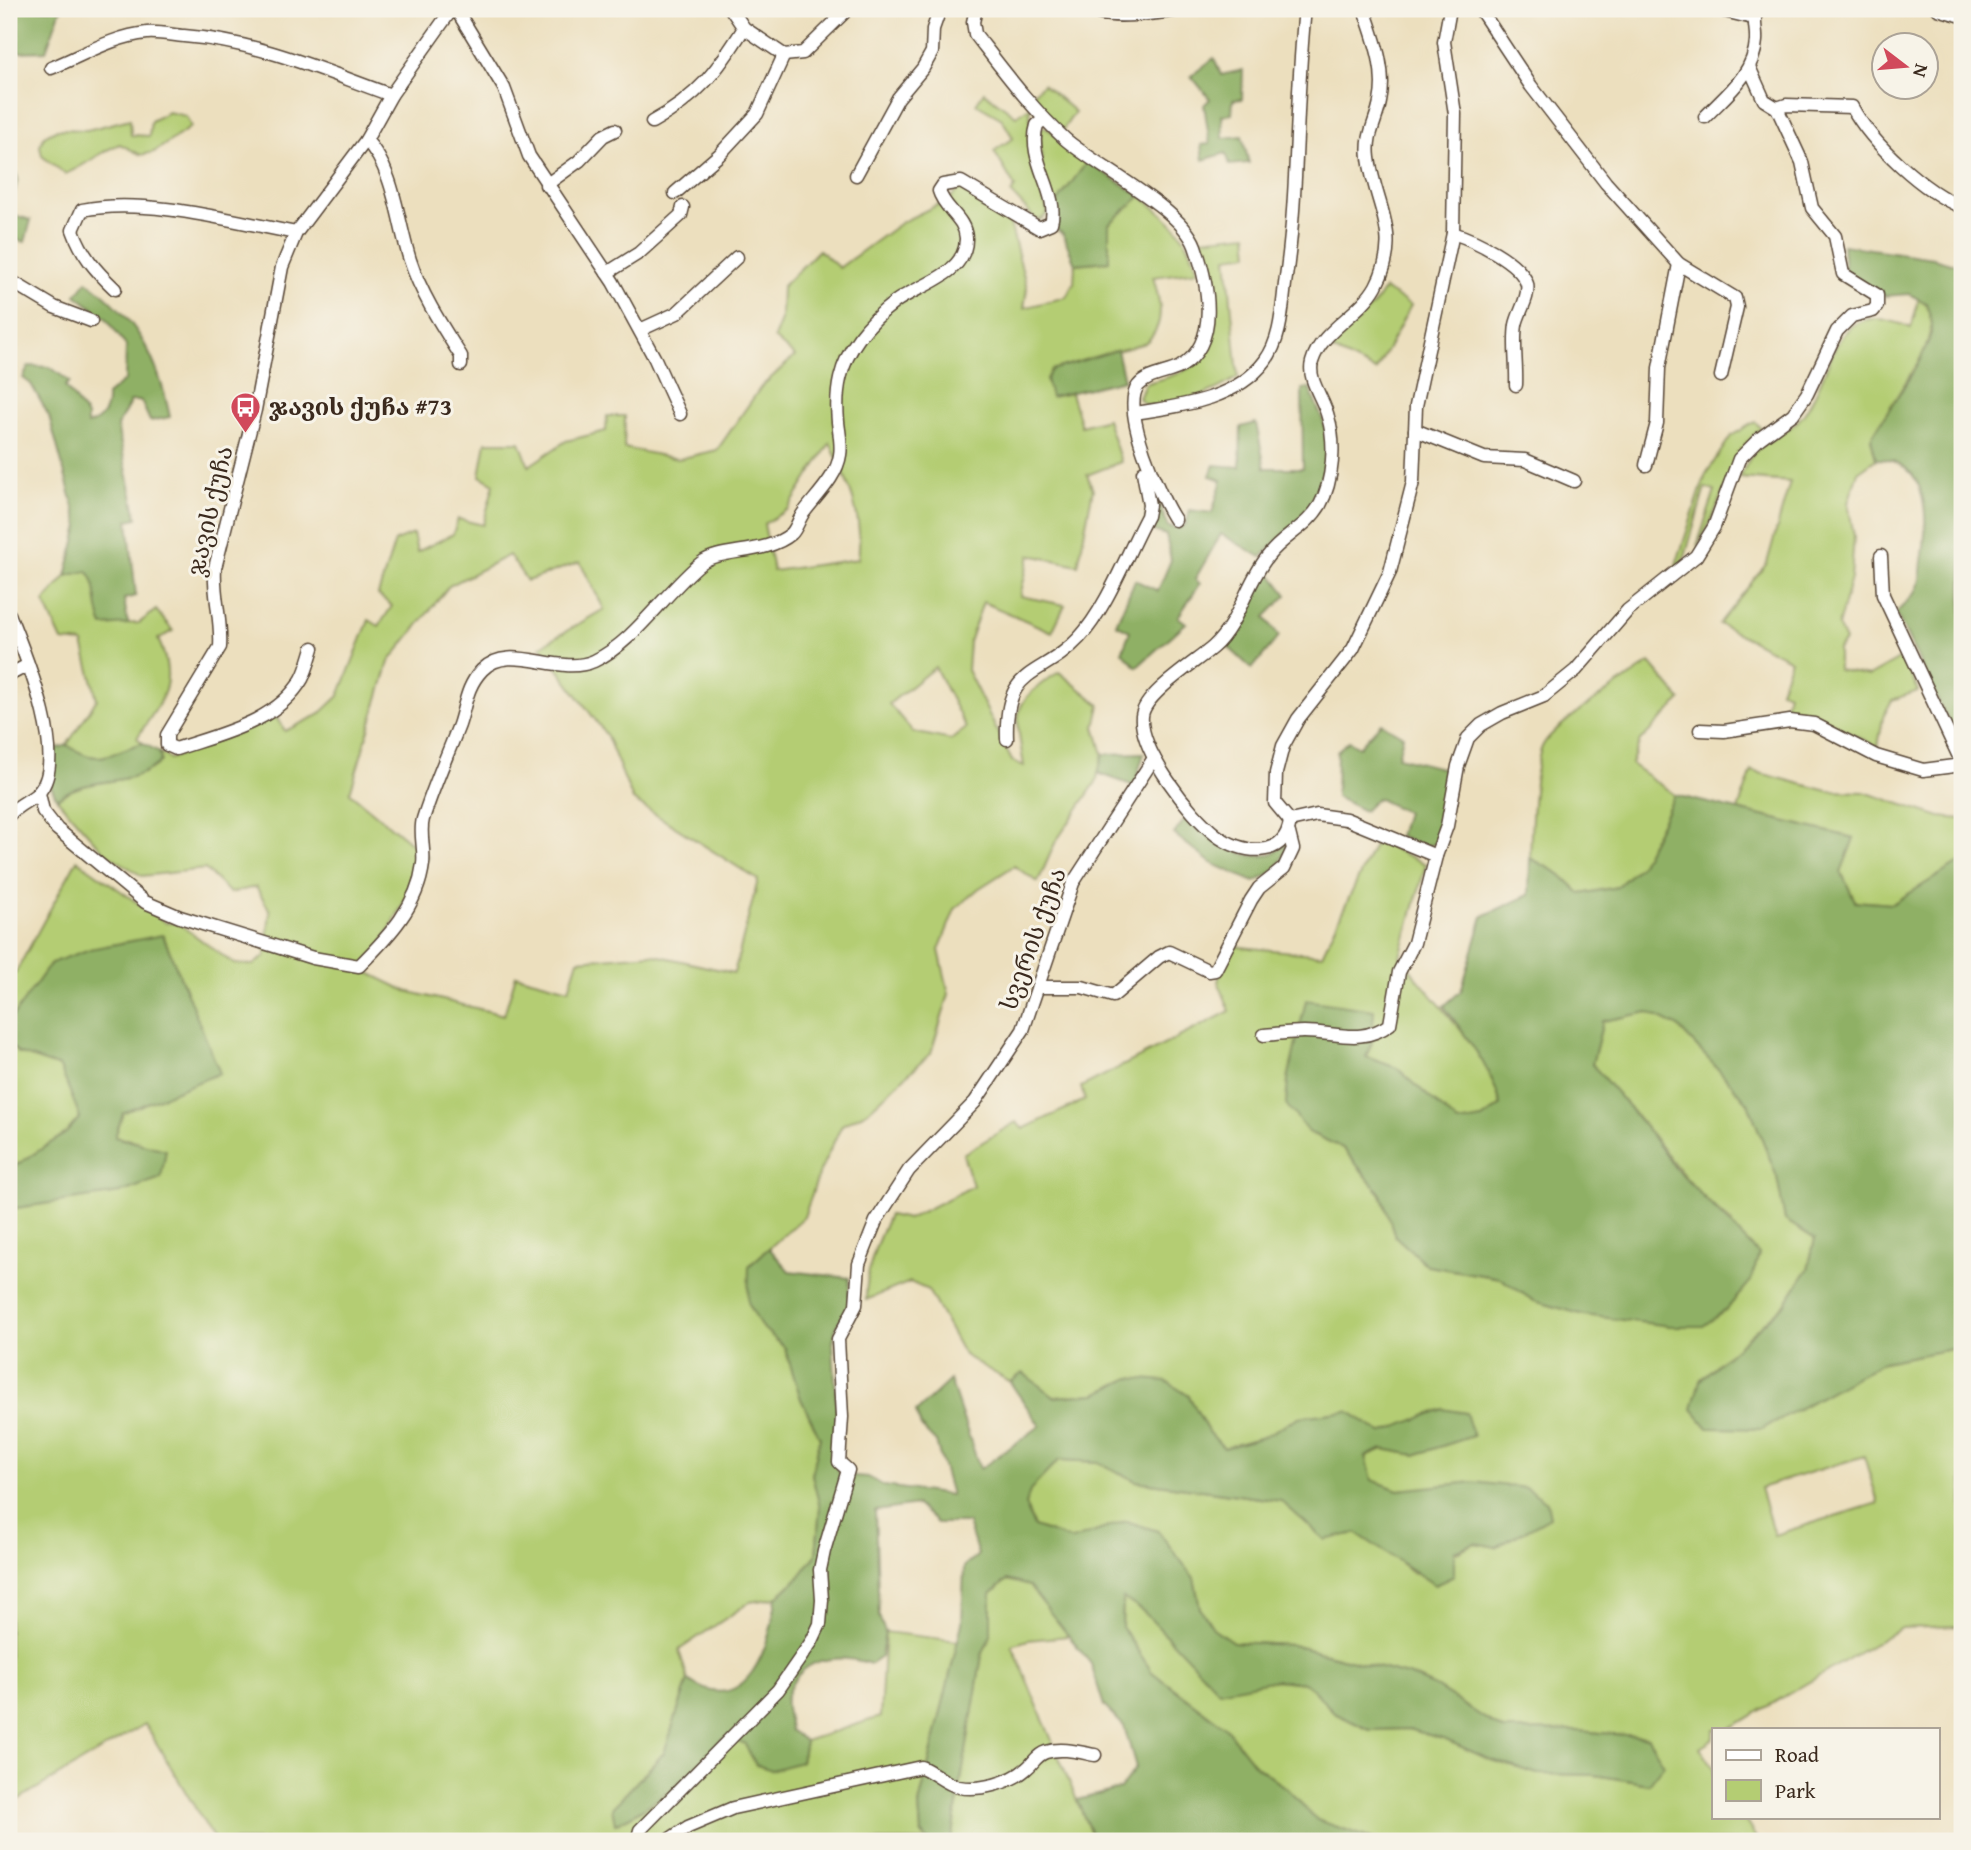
<svg xmlns="http://www.w3.org/2000/svg" width="1971" height="1850" font-family="'Gentium Book Plus','Noto Serif Georgian',serif">
	<style>
		.green { fill: #b4cd73; stroke: #787c48; stroke-width: 2; fill-rule: evenodd }
		.forest { fill: #8fb065; stroke: #656d42; stroke-width: 2 }
		.lines { fill: none; stroke-linecap: round; stroke-linejoin: round }
		.minor-casing { stroke: #564536; stroke-width: 15 }
		.minor { stroke: #fff; stroke-width: 12 }
		.labels { text-anchor: middle; stroke-width: 6; stroke-linejoin: round; paint-order: stroke }
		.poi-label { font-size: 24px; font-weight: bold; fill: #3b2a1e; stroke: #f7f3e8; text-anchor: start }
		.street-label { font-size: 24px; fill: #3b2a1e; stroke: #f7f3e8 }
	</style>
	<rect width="100%" height="100%" fill="#f7f3e8"/>
	<filter id="ink" filterUnits="userSpaceOnUse"><feTurbulence type="fractalNoise" baseFrequency=".0143" numOctaves="2"/><feDisplacementMap in="SourceGraphic" scale="14" xChannelSelector="R" yChannelSelector="G"/><feConvolveMatrix kernelMatrix="1 2 1 2 8 2 1 2 1" color-interpolation-filters="sRGB"/></filter>
	<filter id="wash" filterUnits="userSpaceOnUse"><feTurbulence type="fractalNoise" baseFrequency=".00686" numOctaves="4" result="noise"/><feDisplacementMap in="SourceGraphic" scale="28" xChannelSelector="R" yChannelSelector="G"/><feGaussianBlur stdDeviation="1.57" result="paint"/><feColorMatrix in="noise" values="0 0 0 0 0 0 0 0 0 0 0 0 0 0 0 0 0 1.4 0 .05"/><feComposite in="paint" operator="in"/></filter>
	<g filter="url(#wash)">
		<rect width="100%" height="100%" fill="#ecdfbe"/>
		<g class="green">
			<path d="M1043,84L1075,112L1062,131L1032,94Z"/>
			<path d="M984,92L1016,116L1030,107L1031,162L1048,213L1042,219L1036,220L1011,193L1015,187L994,151L1013,138L1002,119L976,104Z"/>
			<path d="M168,112L186,116L191,127L154,152L141,155L120,144C99,152 86,166 65,174L42,156L40,146L44,136L57,129L87,130L130,119L131,135L149,136L151,121Z"/>
			<path d="M1044,127C1060,133 1065,152 1087,162L1055,205L1042,169L1040,129Z"/>
			<path d="M960,188L1008,216L1027,288L1024,308L1066,297L1074,283L1075,264L1109,261V224L1141,196C1171,221 1187,232 1198,271L1153,277C1160,301 1167,325 1145,343L1051,370V397L1071,393L1081,426L1107,419L1121,462L1087,475L1093,489L1078,565L1030,555L1020,596L1065,605L1052,632L983,602L969,642L967,670L1012,761L1024,766C1015,711 1010,703 1059,672L1100,705L1095,727L1103,754L1096,782L1055,843L1038,882L1014,866L978,889L955,909L939,950L949,994L931,1053L867,1112L842,1125L820,1171L804,1217L749,1266L760,1325L785,1348L801,1399L820,1438L812,1475L820,1507L816,1555L799,1577L776,1598L750,1602L679,1650L688,1680L664,1753L612,1808L722,1739L745,1743L756,1765L801,1762L805,1741L880,1717L885,1632L958,1641L919,1805L921,1833L928,1841H215L145,1724L9,1805V1209L62,1200L137,1141L115,1137L123,1112L149,1101L51,963L9,1025V971L16,972L77,860L166,923H178L234,964L253,965L265,956L270,911L256,887L230,893L205,869L142,876L104,852L57,799C87,774 133,789 161,761L159,752L170,759L276,717L285,731L319,715L339,696L369,620L379,626L392,606L378,595L395,541L413,534L417,552L453,534L458,519L483,525L494,484L480,476L486,442H520L529,466L566,441L606,431L607,416H625L624,448L678,459L717,450L761,387L795,356L774,338L781,320L782,287L819,250L839,268L902,222L939,204L942,207ZM830,443C848,482 864,515 858,559L773,571L764,524L788,509ZM509,555L527,581L580,562L604,609L541,646L607,736L633,800L758,880L734,973L651,954L578,960L569,989L516,975L504,1015L406,991L367,972L428,857L350,793L389,662L449,586ZM935,667L966,728L951,740L913,732L889,704Z"/>
			<path d="M1247,234L1249,254L1227,257L1238,377C1221,389 1153,421 1139,398L1145,384C1163,378 1191,373 1204,356C1227,326 1210,271 1200,239Z"/>
			<path d="M1384,289L1411,305L1376,371L1330,349L1375,303Z"/>
			<path d="M1919,299L1926,303L1932,324L1925,351L1871,438L1876,459L1858,472L1848,503L1854,536L1851,578L1838,626L1845,641L1838,649V670L1869,676L1903,657L1918,691L1892,700L1883,717L1878,747L1816,716L1783,714L1788,693L1780,690L1791,660L1719,624L1767,563L1790,482L1740,478C1744,469 1749,457 1756,450C1771,437 1792,431 1804,414C1837,367 1830,293 1911,328Z"/>
			<path d="M1755,422L1761,428C1725,462 1724,506 1697,546L1715,491L1705,488L1684,560L1674,571L1706,474L1731,436Z"/>
			<path d="M87,571L94,579L103,625L139,623L156,610L173,631L158,639C179,685 161,700 137,738L143,743C108,753 101,768 67,745L97,699L83,643L62,641L44,602L66,576Z"/>
			<path d="M1650,663L1681,700L1640,741L1631,764L1675,795L1640,866L1617,887L1581,894L1560,874L1530,858C1531,836 1533,762 1543,745C1556,722 1625,681 1650,663Z"/>
			<path d="M1752,771L1828,791L1864,792L1940,817L1962,819V861L1892,904L1855,901L1841,872L1854,838L1738,810Z"/>
			<path d="M1376,841L1426,864L1400,956C1436,1006 1485,1044 1501,1105L1482,1119L1458,1124L1397,1069L1366,1057L1372,1042L1371,1024L1308,1132L1343,1148L1381,1194L1395,1236L1428,1266L1500,1278L1534,1301L1732,1223C1700,1197 1677,1168 1652,1135C1633,1111 1611,1088 1592,1064L1603,1021L1648,1012L1677,1026L1718,1069L1748,1103L1777,1177L1785,1220L1815,1239L1808,1269L1785,1304L1700,1380L1762,1429L1883,1362L1962,1347V1626L1901,1628L1729,1729H1714V1738L1700,1747L1714,1769V1817H1743L1758,1841H1378L1317,1820L1287,1789L1253,1763L1225,1727L1152,1672L1122,1627L1123,1598L1252,1684L1276,1680L1306,1683L1336,1714L1369,1730L1409,1729L1446,1740L1491,1760L1538,1774L1595,1775L1649,1784L1648,1737L1578,1731L1503,1730L1437,1688L1411,1676L1292,1645L1233,1642L1213,1629L1200,1608L1194,1578L1158,1531L1126,1521L1072,1541L1034,1527L1025,1504L1030,1489L1059,1460L1098,1462L1136,1481L1281,1501L1356,1533L1387,1551L1413,1573L1475,1543L1496,1547L1519,1533L1435,1487L1398,1490L1372,1480L1366,1456L1383,1449L1415,1455L1472,1436L1412,1422L1381,1433L1348,1411L1299,1417L1263,1437L1223,1448L1207,1430L1189,1396L1130,1378L1096,1394L1053,1397L1023,1373L1010,1382L964,1355L928,1290L910,1282L866,1300C866,1268 876,1244 889,1215L908,1219L973,1186L963,1154L1016,1122L1023,1129L1085,1100L1081,1087L1230,1011L1218,981L1231,946L1322,955ZM1864,1456L1878,1503L1774,1535L1760,1488Z"/>
			<path d="M9,1044L18,1053L60,1067L81,1117L66,1133L9,1170Z"/>
			<path d="M1007,1580L1029,1585L1069,1636L1028,1640L1012,1645L1094,1841H951L982,1655L991,1635V1594Z"/>
		</g>
		<g class="forest">
			<path d="M17,9H61L46,51L18,52Z"/>
			<path d="M1214,58L1221,75L1243,70L1242,99L1233,100L1232,114L1222,115L1223,138L1242,136L1249,163L1230,165L1226,153L1203,160L1201,145L1210,144L1204,105L1210,99L1191,76Z"/>
			<path d="M9,159L18,178L9,214L31,220L25,242L9,237Z"/>
			<path d="M1087,162L1141,196L1109,224V261L1075,264L1063,234L1056,229L1059,218L1055,205Z"/>
			<path d="M1843,245L1933,258L1962,266V750L1896,613C1902,606 1913,597 1917,589C1921,581 1921,569 1922,561C1928,523 1932,459 1876,459L1871,438C1886,411 1933,351 1932,324C1931,317 1927,309 1926,303L1909,294L1885,296L1845,273Z"/>
			<path d="M87,281C136,316 158,359 170,417L150,421L141,401H131L117,426L137,518L128,520L136,596L124,599L128,624L103,626C94,608 100,585 87,571L66,576L79,526L49,416L31,384L23,378L29,366L50,367L70,382L65,386L87,416V425C103,420 108,410 107,395L125,380L126,346L106,318L76,295Z"/>
			<path d="M1117,350L1124,380L1051,397L1046,379L1051,370Z"/>
			<path d="M1309,388L1323,420L1328,443L1324,470L1307,514L1261,557L1221,534L1195,579L1200,584L1178,617L1186,623L1137,667L1122,652L1130,631L1116,624L1135,580L1158,591L1171,560L1166,535L1145,528L1149,477L1168,527L1180,528L1186,524L1190,510L1212,513L1222,480L1210,476L1214,465L1240,467L1241,427L1256,423L1265,468H1303L1302,389Z"/>
			<path d="M1266,567L1287,595L1265,617L1279,636L1252,669L1224,643Z"/>
			<path d="M1381,723L1403,736L1398,757L1445,769L1441,834L1435,844L1424,846L1399,836L1406,812L1377,798L1364,811L1336,797L1337,751L1349,741L1359,747Z"/>
			<path d="M143,743L159,752L161,761C133,789 87,774 57,799L50,784L52,750L67,745C101,768 107,753 143,743Z"/>
			<path d="M1144,753L1134,786L1098,773L1103,754Z"/>
			<path d="M1675,795L1854,838L1841,872L1855,901L1892,904L1962,861V1347L1883,1362L1762,1429L1708,1428L1692,1409L1700,1380L1785,1304L1808,1269L1815,1239L1785,1220L1777,1177L1748,1103L1718,1069L1677,1026L1648,1012L1603,1021L1592,1064L1650,1133L1676,1169L1759,1254L1751,1281L1726,1310L1703,1326H1670L1584,1315L1534,1301L1500,1278L1428,1266L1395,1236L1381,1194L1343,1148L1308,1132L1286,1104L1288,1079L1306,1000L1374,1010L1372,1042L1366,1057L1397,1068L1458,1123L1482,1119L1501,1105C1491,1067 1467,1038 1444,1006L1461,991L1483,916L1529,895L1530,858L1560,874L1581,894L1617,887L1640,866Z"/>
			<path d="M1188,815C1215,839 1254,877 1288,842C1283,864 1275,874 1254,882L1211,863L1174,834Z"/>
			<path d="M163,935L220,1073L123,1113L115,1137L166,1150L161,1178L120,1193L9,1209V1170L66,1133L80,1117L60,1067L18,1053L9,1044L11,1019L51,963L90,949Z"/>
			<path d="M769,1248L789,1271L849,1278V1309L836,1326L833,1343L837,1418L835,1466L841,1475L868,1477L884,1486L951,1495L936,1442L921,1427L916,1412L950,1380L980,1469L1040,1426L1010,1382L1023,1373L1054,1397L1096,1394L1130,1378L1166,1381L1189,1396L1207,1430L1224,1448L1263,1437L1299,1417L1348,1411L1381,1433L1443,1409L1466,1413L1473,1436L1415,1455L1383,1449L1366,1456L1372,1480L1398,1490L1473,1482L1527,1488L1547,1502L1550,1517L1496,1547L1475,1543L1454,1551V1576L1435,1585L1356,1533L1325,1540L1281,1501L1136,1481L1098,1462L1059,1460L1031,1489L1025,1504L1034,1527L1072,1540L1126,1521L1158,1531L1194,1578L1200,1608L1213,1628L1233,1642L1292,1645L1411,1676L1437,1688L1503,1730L1578,1731L1648,1737L1664,1765L1649,1784L1595,1775L1538,1774L1491,1760L1446,1740L1409,1729L1370,1730L1336,1714L1306,1683L1276,1680L1219,1691L1144,1612L1123,1598L1122,1627L1152,1672L1225,1727L1253,1763L1287,1789L1317,1820L1378,1841H1094L1077,1800L1120,1789L1136,1767L1124,1726L1104,1706L1091,1664L1029,1586L1007,1580L991,1594V1635L982,1655L951,1841H928L921,1833L919,1805L962,1623L964,1567L978,1555L968,1523H937L917,1505L875,1511L879,1616L885,1632L881,1657L871,1664C836,1653 799,1656 786,1698C784,1706 789,1721 790,1730L805,1741L801,1762L772,1770L756,1765L744,1743L722,1739C688,1776 661,1802 615,1824L612,1808L664,1753L688,1680C747,1721 771,1645 776,1598L799,1577L816,1555L820,1507L812,1475L820,1438L801,1399L785,1348L760,1325L748,1302L749,1266Z"/>
		</g>
	</g>
	<g filter="url(#ink)">
		<g class="lines">
			<defs>
				<g id="minor">
					<path d="M456,9L504,88L529,156L613,282L655,359L680,414"/>
					<path d="M731,9L744,28L784,55L803,53L848,9"/>
					<path d="M976,9L973,22L975,34C1003,70 1031,108 1065,139C1097,167 1181,208 1195,246C1208,283 1221,343 1180,367C1167,374 1148,374 1138,386C1120,409 1160,498 1175,520"/>
					<path d="M1090,9C1102,22 1166,12 1185,9"/>
					<path d="M1480,9L1531,86L1606,183L1679,264L1735,298L1737,307L1721,376"/>
					<path d="M1716,9L1753,18"/>
					<path d="M1938,9L1962,16"/>
					<path d="M51,68C81,56 114,36 147,33C159,32 172,35 184,36C260,42 321,70 391,95"/>
					<path d="M1777,108L1786,105L1852,107C1872,144 1924,192 1962,207"/>
					<path d="M1705,117C1727,94 1754,74 1756,41C1757,29 1752,21 1757,9"/>
					<path d="M652,122C698,97 717,71 744,28"/>
					<path d="M366,140C395,171 397,220 410,260C421,294 442,326 461,356V365"/>
					<path d="M856,175L898,98L923,68L932,52L933,29L940,9"/>
					<path d="M546,185L579,161L603,136L615,130"/>
					<path d="M675,193L719,155L757,114L784,55"/>
					<path d="M1453,233C1474,240 1520,261 1527,284C1530,297 1518,313 1516,325C1513,344 1517,365 1516,385"/>
					<path d="M607,273L639,253L681,215L683,207"/>
					<path d="M9,280L54,307L91,321"/>
					<path d="M115,289C95,270 82,255 73,230L82,210C146,197 232,221 296,233"/>
					<path d="M640,330L677,313L737,257"/>
					<path d="M1135,413C1180,406 1236,400 1265,361C1281,340 1282,309 1285,284C1299,193 1295,101 1305,9"/>
					<path d="M1415,430L1484,458L1525,460L1574,481"/>
					<path d="M1646,465L1657,423L1659,368L1679,264"/>
					<path d="M1881,556L1883,595L1962,763"/>
					<path d="M9,614C23,650 70,758 39,792C32,800 18,804 9,815"/>
					<path d="M313,648C310,657 307,670 302,679C277,722 220,734 176,749L167,745V735L220,647C222,620 213,595 215,568L255,410L282,267L296,233L366,140L391,95L452,9"/>
					<path d="M9,675L28,665"/>
					<path d="M1700,730L1724,731L1790,721L1814,724L1876,756L1923,770L1962,765"/>
					<path d="M1007,739C1004,664 1041,679 1079,638C1106,610 1128,551 1147,516L1149,505L1143,472"/>
					<path d="M39,793L43,811L57,829L145,902L180,917L313,958L359,966C388,937 418,906 423,864C425,849 419,833 423,819C433,787 447,756 459,725C466,704 466,687 482,670C510,641 558,677 594,661C635,642 666,591 701,563C720,548 766,555 791,534C797,529 799,517 805,511C818,494 837,476 840,455C842,445 839,432 838,422C835,390 840,364 859,338C868,326 883,311 895,302C918,285 967,275 966,238C965,218 944,209 939,191L943,185L961,182L1039,228L1051,223C1060,193 1026,160 1037,125L1044,119"/>
					<path d="M1290,821C1285,860 1241,854 1216,835C1190,815 1139,750 1142,716C1144,694 1196,662 1213,647C1239,624 1246,583 1268,556C1283,536 1307,527 1320,505C1333,481 1336,443 1328,417C1324,399 1307,380 1312,362C1321,330 1360,315 1376,286C1403,235 1375,206 1369,158C1366,134 1376,123 1380,102C1387,71 1374,38 1364,9"/>
					<path d="M1290,821L1275,803L1276,773L1283,746L1298,719L1353,649L1390,572L1413,482L1416,406L1453,233L1455,114L1444,42L1450,9"/>
					<path d="M1290,821L1317,815L1346,819L1436,856"/>
					<path d="M1039,987H1082L1113,996L1159,957L1169,952L1209,971L1215,970L1251,900L1259,888L1284,868L1293,849L1289,833"/>
					<path d="M1264,1035C1277,1034 1291,1032 1304,1032C1336,1032 1362,1045 1390,1024L1399,972L1414,943L1436,856L1447,826L1458,766L1468,738L1481,725L1502,713L1544,696L1576,670L1628,610L1696,556L1714,527L1739,459L1759,439L1793,414L1807,394L1837,331L1852,316L1873,311L1877,306V295L1843,274L1835,236L1812,208L1802,162L1777,108L1764,100L1750,69"/>
					<path d="M637,1841L640,1830L778,1690L812,1641L820,1624L822,1600L820,1570L824,1551L848,1470L839,1462L842,1417L838,1339L856,1305L859,1264L876,1221L909,1170L975,1102L1023,1030L1073,883L1154,758"/>
					<path d="M667,1841L688,1827L733,1808L921,1767C934,1772 945,1784 959,1787C980,1791 1010,1783 1026,1769C1034,1763 1036,1755 1046,1752C1062,1747 1079,1752 1095,1755"/>
				</g>
			</defs>
			<use href="#minor" class="minor-casing"/>
			<use href="#minor" class="minor"/>
		</g>
	</g>
	<defs>
		<symbol id="bus-pin" viewBox="-11 -11 22 30"><path d="M0 17L-7.5 6A9.5 9.5 0 1 1 7.5 6Z" fill="#d1495b" stroke="#f7f3e8"/><path d="M-5-6H5V4H4V6H2V4H-2V6H-4V4H-5ZM-3.5-4V0h7V-4ZM-3.5 1.2v1.5H-2V1.2ZM2 1.2v1.5H3.5V1.2Z" fill="#fff"/></symbol>
	</defs>
	<g fill-rule="evenodd">
		<use href="#bus-pin" x="228" y="390" width="35" height="47"/>
	</g>
	<g class="labels">
		<g class="poi-label">
			<text x="269" y="415">ჯავის ქუჩა #73</text>
		</g>
		<g class="street-label">
			<text transform="translate(210 511) rotate(-77)" y="8">ჯავის ქუჩა</text>
			<text transform="translate(1033 939) rotate(-70)" y="8">სვერის ქუჩა</text>
		</g>
	</g>
	<rect width="1971" height="1850" fill="none" stroke="#f7f3e8" stroke-width="35"/>
	<rect x="1712" y="1728" width="228" height="91" fill="#f7f3e8" stroke="#aca397" stroke-width="2"/>
	<rect x="1726" y="1750" width="35" height="10" fill="#ffffff" stroke="#aca397" stroke-width="2"/>
	<text x="1775" y="1762" font-size="21" fill="#3b2a1e">Road</text>
	<rect x="1726" y="1780" width="35" height="21" fill="#b4cd73" stroke="#aca397" stroke-width="2"/>
	<text x="1775" y="1798" font-size="21" fill="#3b2a1e">Park</text>
	<g transform="translate(1905 66) rotate(106)"><circle r="33" fill="#f7f3e8" stroke="#aca397" stroke-width="2"/>
	<path d="M0-5L12 26L0 18L-12 26Z" fill="#d1495b"/>
	<text y="-10" font-size="19" font-weight="bold" text-anchor="middle" fill="#3b2a1e">N</text>
	</g>
</svg>
